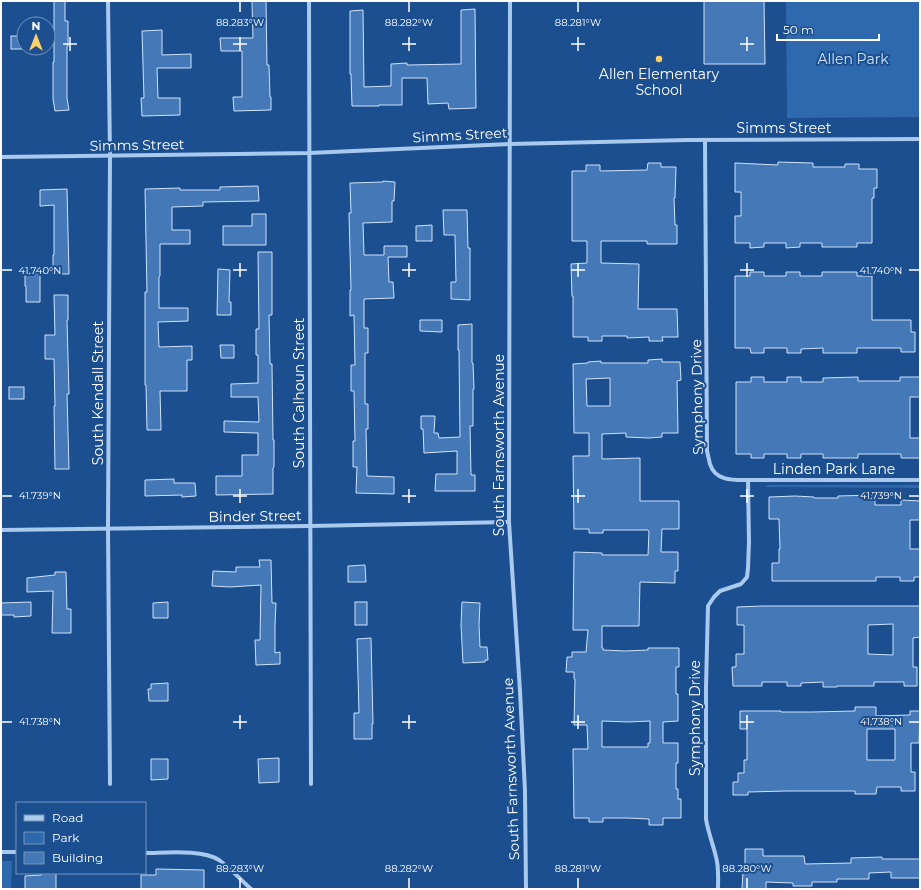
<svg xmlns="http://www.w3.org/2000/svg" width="921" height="890" font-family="Montserrat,sans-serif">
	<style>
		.green { fill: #2e69ad }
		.building { fill: #4478b7; stroke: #cfe3fa; fill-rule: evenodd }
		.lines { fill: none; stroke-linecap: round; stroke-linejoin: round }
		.street { stroke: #a9c9ee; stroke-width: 4 }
		.ticks { fill: none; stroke: #fff; stroke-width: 1.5 }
		.poi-dot { fill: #ffd166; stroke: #1b4f8f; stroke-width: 1.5 }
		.labels { text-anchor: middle; stroke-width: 4; stroke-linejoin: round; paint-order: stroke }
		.park-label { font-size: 14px; fill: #cfe3fa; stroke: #1b4f8f }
		.poi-label { font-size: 14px; fill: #fff; stroke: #1b4f8f }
		.street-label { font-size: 14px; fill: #fff; stroke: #1b4f8f }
		.ticks-label { font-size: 10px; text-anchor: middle; fill: #fff; stroke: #1b4f8f; stroke-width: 4; stroke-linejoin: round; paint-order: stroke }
	</style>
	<rect width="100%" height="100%" fill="#1b4f8f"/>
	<g class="green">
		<path d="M786,1H920V117L787,118Z"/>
		<path d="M769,485H920V488L764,487Z"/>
		<path d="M1,861H12L11,889H1Z"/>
	</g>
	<g class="building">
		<path d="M54,1H65V21H68V46H67V98L69,110L55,111L53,99V62H54Z"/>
		<path d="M252,1H266L267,65H269L270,97H271V110L234,111L233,97H242V51H221L220,38H253Z"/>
		<path d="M704,1H764L765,64H704Z"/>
		<path d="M475,9L476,108L449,109L448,103L428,104L427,78H402V105H379V106H352L351,74H350V11L363,10L364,87L391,86V64L407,63V65L461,64V10Z"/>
		<path d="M162,30V55L191,54V68H157L158,98H180V115L142,116L141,98H144L142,31Z"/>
		<rect x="11" y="36" width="13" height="13"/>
		<path d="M778,162L813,163V167H845V164H859V169H877V188H874V198H872V243H857V247H822V243H800V247L786,248V243H764V247L750,248V243H735V216H741V192H735V163L778,165Z"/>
		<path d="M648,163H661V167H676L675,198H674L675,225H677V244H647V241H601V263L639,264L638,309H677L678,337H662L663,341H649V337L627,338V336H602V341H588V337H573V296H572L571,264L587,263V241H572V171H586V165H600V171L647,170Z"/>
		<path d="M383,181L395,182L394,201H392V222L363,223L364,255H384V246H407V257H388L389,282H393L394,298L364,299V328H368V353H365V404H368V429H366L367,476L394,477V494L356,493L357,467H353V441H355L354,391H351V365H355L354,315L350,316V290H351L349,213H351L350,183L383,182Z"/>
		<path d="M258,186L259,201L203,202V206L172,207V230H190V244H160V276L159,277V308H188V321L158,322L159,347L192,346V360H187V391H160L161,430H147L146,385H145V292H147L145,189L180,188V190H220V187Z"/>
		<path d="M67,189L69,274H53V255H54V205L40,206V190Z"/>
		<path d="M443,210H467L468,248H470V300L451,299V282H456L455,235H444Z"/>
		<path d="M252,214H266V245H223V226H252Z"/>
		<path d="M432,225V241H416V226Z"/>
		<path d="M258,252H272V315H269L270,364H272L273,440H274V467L273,468V494L216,495V476H242V455H258V433L224,432V421L259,422L258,397H231V384L258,383V355H256V329H259Z"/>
		<path d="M218,269L230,270L229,302H231V315H217Z"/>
		<path d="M750,272H764V276H786V272H800V276H822V272H857V276H872V320H911V332H915V352H901V348H857V353H823V348L801,349V353H787V348H764V353H751L750,348H735V276H750Z"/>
		<path d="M25,273H40V302H26V286H25Z"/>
		<path d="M54,295H68V320H67L69,394H67L69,469H55L54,406H55L54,359H45V335H55Z"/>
		<path d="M420,320H442V332L420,331Z"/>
		<path d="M472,324V363H473L474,389H473V426H470L471,475H475V491H435L436,474H457V451L424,453L423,429H421V416H435L434,433H438L439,438L460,437L459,350H458V325Z"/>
		<path d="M220,345H234V358H221Z"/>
		<path d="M662,359V362H680L681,380L677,381L678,433H662V437L649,438L626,437V433L602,434V459L640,458V501H679V529H662L661,552H678V571H675V583L640,582L639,626H602V648H603V650L625,651L648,650V648H679V667H676V694H678V721L663,722V743H678V763H676V789H678V799H681V818H663V825H649V819L627,818H603V822H589V818H574L573,749H588L587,725H574L575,679H574V672H566L567,657H572V652H586L588,630H573L574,552L602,553V555H648L649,532L648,530H603V533H589V529H574L573,456H589V433H574L573,364L588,363V362L601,361V363H648V360ZM610,378V406H587L586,379ZM602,721L628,722L650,721V743H648V747H602Z"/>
		<path d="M751,377H764V382H787V377H801V382H823V378L858,377V381H900V377H920V397H910V438H920V458H901V454H858V458H823V454H801V458H787V454H764V458H751V454H736V382H751Z"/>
		<rect x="9" y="387" width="15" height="12"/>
		<path d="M174,479V483H195L196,496L182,497V495L145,496V480Z"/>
		<path d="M875,495V505H901V500L920,501V520H910V549H920V577H914V581H900V577H876V581H772V563H779V549H780L779,519H769V497L795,496L814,497V498H838V496Z"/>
		<path d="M259,560H271L272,603H276L275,625V653L280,652V664L256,665L255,640H260L261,585L230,587L212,586L213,571L236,572V567H260Z"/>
		<path d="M365,565L366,582H348V566Z"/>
		<path d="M55,572H66L67,609H71V633H52L53,591L27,592V578L55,575Z"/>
		<path d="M31,602V616L14,617V615H1V603Z"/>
		<path d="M168,602V618H153V603Z"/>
		<rect x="355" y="602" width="12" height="23"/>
		<path d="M462,602L480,603L479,625L480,647H487L488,660H485V662L463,663L461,625Z"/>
		<path d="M762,606H920V637L913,638V667H917V686H904V682H874V686H837V687H823V682L801,683V686H787V682H762V686H733L732,667H736V654H744V625H737V607ZM893,624V655L868,654V625Z"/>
		<path d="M371,638L373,724H372V739H354V713H359L357,639Z"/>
		<path d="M168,683V701H149L148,689H151V684Z"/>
		<path d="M855,707H876V716L910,715V711H920L919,743H911V772H915V791H901V787H877L876,794H855V791H787L748,792V795H733V782H738V773H744V760H747V729H740V711H781V712H812L855,711ZM867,729H895V760H867Z"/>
		<path d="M279,758V782L259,783L258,759Z"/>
		<path d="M151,759H168V779L151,780Z"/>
		<path d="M745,849H763V856H804L805,864L851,863V858L882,857V859H920V878H891V872L869,873V879H837V882H812V886H793V883L766,882V889H742L743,871H745Z"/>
		<path d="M156,869L204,870V889H141V875H156Z"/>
		<path d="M41,873H56V889H25V876L41,875Z"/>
	</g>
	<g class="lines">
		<g class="street">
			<path d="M108,1L110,156L108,528L110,784"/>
			<path d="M309,1L311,784"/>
			<path d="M510,1L509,522L520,691L525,791L526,889"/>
			<path d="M705,140L707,451C708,455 709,460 710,464C715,481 733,480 748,480L749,542L748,568L747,577L741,584L720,591L714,597L708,606L706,687V819C708,832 713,844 716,857C719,867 718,878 718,889"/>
			<path d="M1,157L309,153L510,144L688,140L920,139"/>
			<path d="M748,480H920"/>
			<path d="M1,530L310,526L509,522"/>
			<path d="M1,852H17"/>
			<path d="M145,853C165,853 202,849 219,860C230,868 241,880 251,889"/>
		</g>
	</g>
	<path class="ticks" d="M240,2V12M409,2V12M578,2V12M70,37V51M240,37V51M409,37V51M578,37V51M747,37V51M63,44H77M233,44H247M402,44H416M571,44H585M740,44H754M240,263V277M409,263V277M578,263V277M747,263V277M2,270H12M233,270H247M402,270H416M571,270H585M740,270H754M909,270H919M240,489V503M409,489V503M578,489V503M747,489V503M2,496H12M233,496H247M402,496H416M571,496H585M740,496H754M909,496H919M240,715V729M409,715V729M578,715V729M747,715V729M2,722H12M233,722H247M402,722H416M571,722H585M740,722H754M909,722H919M240,878V888M409,878V888M578,878V888M747,878V888"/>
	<circle class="poi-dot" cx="659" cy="59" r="4"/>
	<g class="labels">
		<g class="park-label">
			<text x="853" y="64">Allen Park</text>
		</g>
		<g class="poi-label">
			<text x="659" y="79">Allen Elementary<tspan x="659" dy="16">School</tspan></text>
		</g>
		<g class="street-label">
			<text x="784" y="133">Simms Street</text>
			<text transform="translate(460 135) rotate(-3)" y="5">Simms Street</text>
			<text transform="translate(137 145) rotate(-1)" y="5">Simms Street</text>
			<text transform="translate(98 393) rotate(-90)" y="5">South Kendall Street</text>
			<text transform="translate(299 393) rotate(-90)" y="5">South Calhoun Street</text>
			<text transform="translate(697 397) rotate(-91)" y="5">Symphony Drive</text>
			<text transform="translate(499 445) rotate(-90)" y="5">South Farnsworth Avenue</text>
			<text x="834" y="474">Linden Park Lane</text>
			<text transform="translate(255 516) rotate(-1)" y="5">Binder Street</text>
			<text transform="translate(695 718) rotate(-90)" y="5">Symphony Drive</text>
			<text transform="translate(511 769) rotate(-92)" y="5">South Farnsworth Avenue</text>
		</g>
	</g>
	<g class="ticks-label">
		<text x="240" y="26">88.283°W</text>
		<text x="409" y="26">88.282°W</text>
		<text x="578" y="26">88.281°W</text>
		<text x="40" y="274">41.740°N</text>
		<text x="881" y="274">41.740°N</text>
		<text x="40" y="499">41.739°N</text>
		<text x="881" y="499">41.739°N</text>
		<text x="40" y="725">41.738°N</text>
		<text x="881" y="725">41.738°N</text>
		<text x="240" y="872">88.283°W</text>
		<text x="409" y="872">88.282°W</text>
		<text x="578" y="872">88.281°W</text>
		<text x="747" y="872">88.280°W</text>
	</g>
	<rect width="921" height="890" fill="none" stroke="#ffffff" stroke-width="4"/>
	<rect x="16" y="802" width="130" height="72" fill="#1b4f8f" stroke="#7695bc"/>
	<rect x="24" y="815" width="20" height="6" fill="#a9c9ee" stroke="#7695bc"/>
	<text x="52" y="822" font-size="12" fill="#ffffff">Road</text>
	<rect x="24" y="832" width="20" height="12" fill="#2e69ad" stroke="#7695bc"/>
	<text x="52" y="842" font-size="12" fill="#ffffff">Park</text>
	<rect x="24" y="852" width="20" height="12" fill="#4478b7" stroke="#7695bc"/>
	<text x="52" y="862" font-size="12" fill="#ffffff">Building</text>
	<g transform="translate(36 36)"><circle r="19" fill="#1b4f8f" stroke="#7695bc"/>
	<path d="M0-3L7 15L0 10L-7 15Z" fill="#ffd166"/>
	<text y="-6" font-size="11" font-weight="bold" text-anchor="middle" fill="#ffffff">N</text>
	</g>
	<path d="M777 34v6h102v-6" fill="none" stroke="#ffffff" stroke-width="2"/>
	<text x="783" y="34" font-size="12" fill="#ffffff" stroke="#1b4f8f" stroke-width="3" paint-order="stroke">50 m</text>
</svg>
